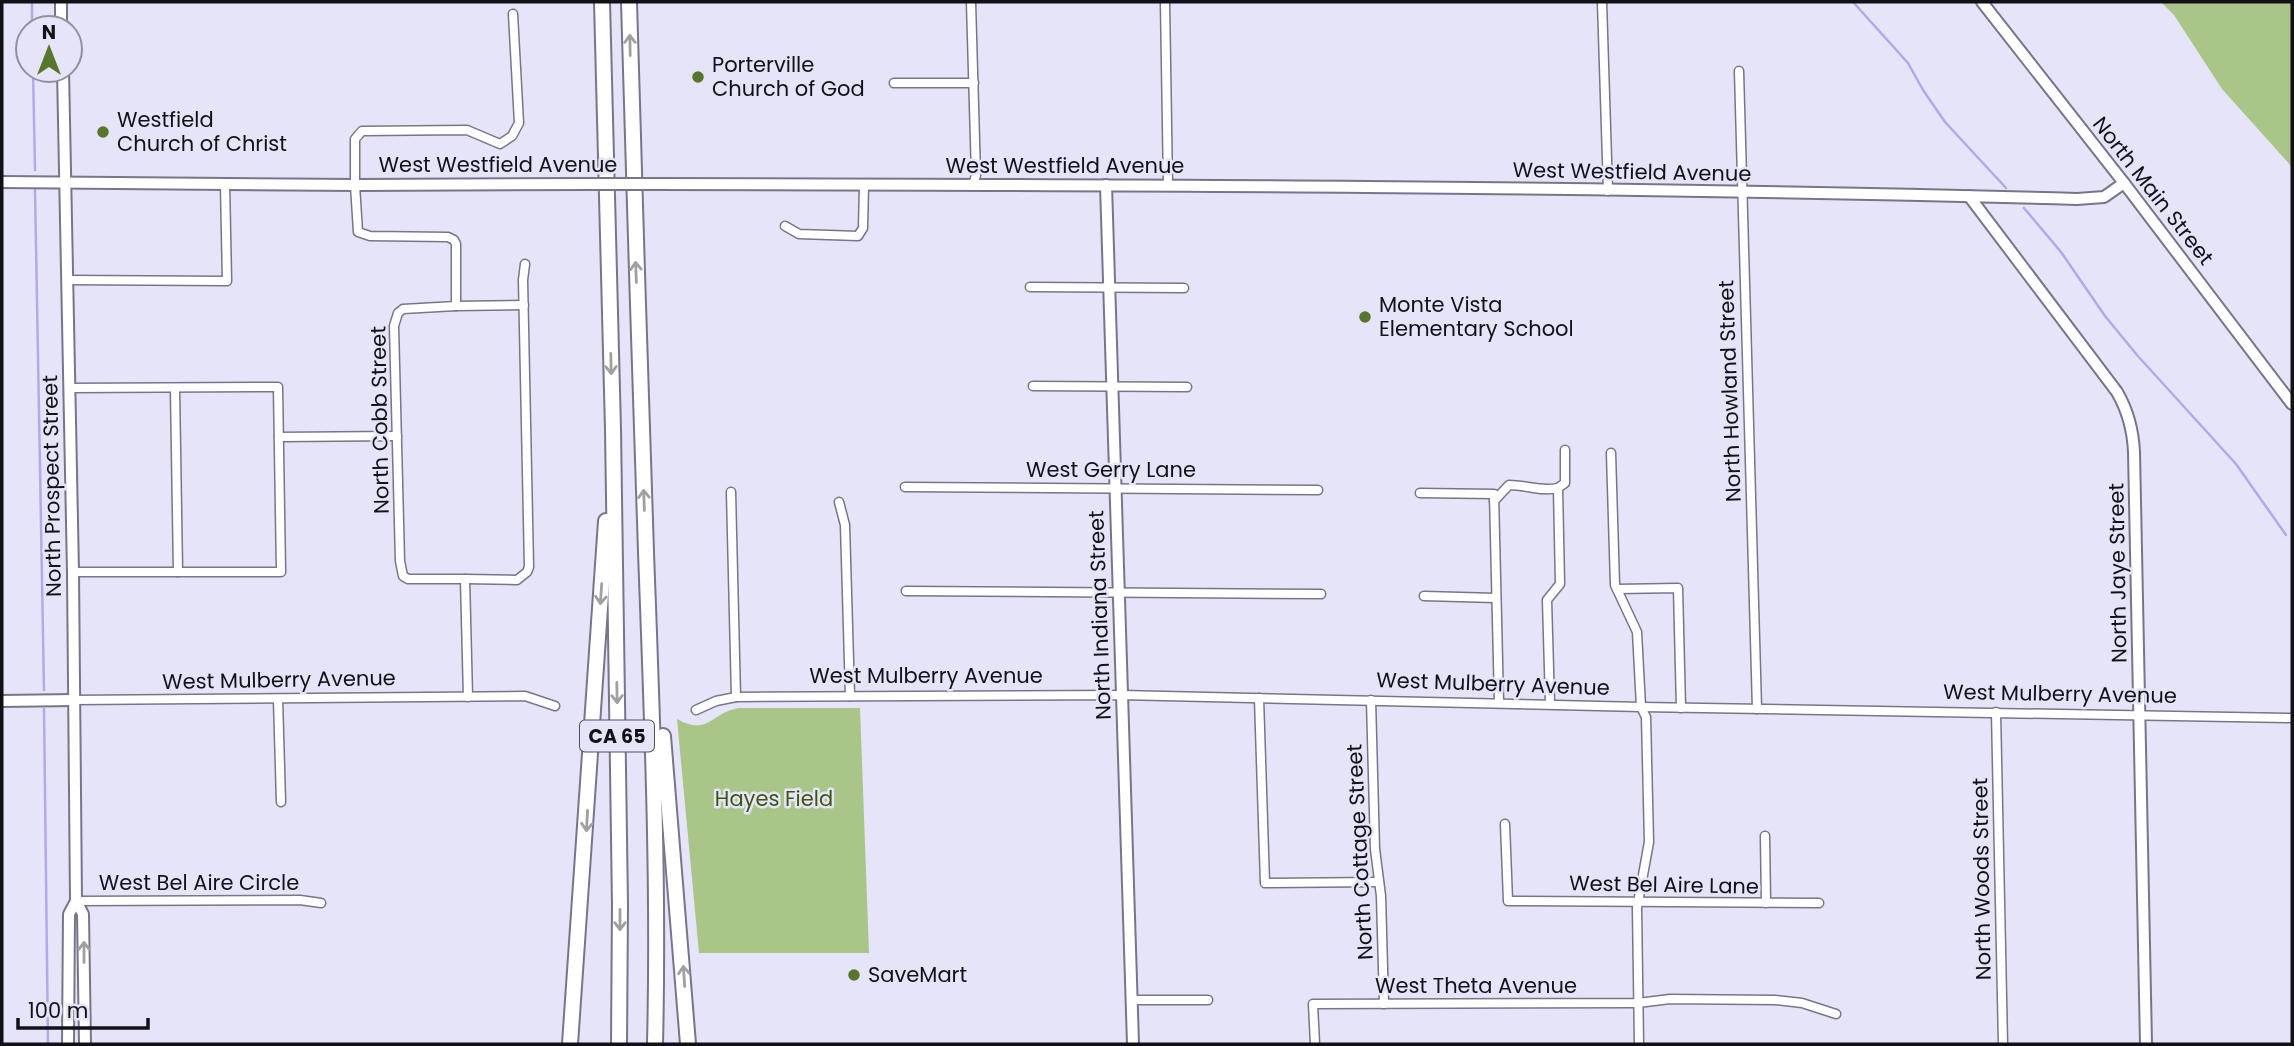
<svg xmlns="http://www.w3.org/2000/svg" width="2294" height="1046" font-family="Poppins,sans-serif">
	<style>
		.green { fill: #a9c587 }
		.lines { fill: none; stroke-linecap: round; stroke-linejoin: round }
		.stream { stroke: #b0aaed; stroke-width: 2.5 }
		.street-casing { stroke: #777689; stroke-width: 11 }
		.secondary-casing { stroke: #777689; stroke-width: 14 }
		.highway-casing { stroke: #777689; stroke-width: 18 }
		.street { stroke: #fff; stroke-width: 8 }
		.secondary { stroke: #fff; stroke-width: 10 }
		.highway { stroke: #fff; stroke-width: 14 }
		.secondary-bridge-casing { stroke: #777689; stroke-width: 14; stroke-linecap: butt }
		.secondary-bridge { stroke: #fff; stroke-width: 10 }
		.oneway { stroke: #a0a0a3 }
		.poi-dot { fill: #57752b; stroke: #e5e4f9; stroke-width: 2.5 }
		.labels { text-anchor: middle; stroke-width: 5; stroke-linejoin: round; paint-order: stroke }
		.shield { fill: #e5e4f9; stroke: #51505c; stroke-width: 2 }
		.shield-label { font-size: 19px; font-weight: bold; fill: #121118 }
		.poi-label { font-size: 21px; fill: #121118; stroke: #e5e4f9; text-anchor: start }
		.street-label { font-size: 21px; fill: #121118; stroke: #e5e4f9 }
		.park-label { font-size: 21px; fill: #3c5610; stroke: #e5e4f9 }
	</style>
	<rect width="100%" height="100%" fill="#e5e4f9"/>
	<g class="green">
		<path d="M2161,2H2292V167L2222,89L2174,15Z"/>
		<path d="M740,708H860L869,953H699L677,719C709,737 712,711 740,708Z"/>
	</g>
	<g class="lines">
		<g class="stream">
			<path d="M32,2V28"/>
			<path d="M1853,2L1908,63L1923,90L1945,122L2006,188"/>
			<path d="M33,70L35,170"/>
			<path d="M35,190L44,690"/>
			<path d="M2024,208L2061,252L2105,316L2137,355L2236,464L2286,535"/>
			<path d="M44,709L48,1044"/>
		</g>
		<defs>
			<g id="street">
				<path d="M971,2L976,175L973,185"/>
				<path d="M1165,2L1168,186"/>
				<path d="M1602,2L1608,191"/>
				<path d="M1739,71L1757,709"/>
				<path d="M894,83H974"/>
				<path d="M785,226L799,234L858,236L863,228L864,185"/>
				<path d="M67,280L227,281L225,184"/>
				<path d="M1030,287L1184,288"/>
				<path d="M456,306L524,305"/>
				<path d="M1033,386L1187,387"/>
				<path d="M70,388L278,387L281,572H73"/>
				<path d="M175,389L178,572"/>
				<path d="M279,437L397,436"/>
				<path d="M1611,453L1615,585L1637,632L1641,707L1646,717L1649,842L1637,908L1639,1044"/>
				<path d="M905,487L1318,490"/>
				<path d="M731,492L736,697"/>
				<path d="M1420,493L1494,494L1499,703"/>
				<path d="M1494,501L1509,485C1528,485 1540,492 1558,488"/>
				<path d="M839,502L845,525L850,696"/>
				<path d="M465,579L517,580L527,572L529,567L523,280L525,264"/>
				<path d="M1617,589L1678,588L1681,708"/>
				<path d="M906,591L1321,594"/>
				<path d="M1424,596L1496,598"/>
				<path d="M468,697L465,579H408L403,576L400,561L394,326L398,313L403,309L456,306V244L454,240L448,237L370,236L358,232L355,185V139L362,131L467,130L500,144L512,136L519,123L513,14"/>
				<path d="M1259,698L1265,883L1379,882"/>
				<path d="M278,699L281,802"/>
				<path d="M74,700L525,696L555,706"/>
				<path d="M1371,700L1375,849L1381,896L1384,1004"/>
				<path d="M1550,704L1547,600L1560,584L1558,488L1565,483V450"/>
				<path d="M696,710L716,701L736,697L1121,695L1641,707L2292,718"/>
				<path d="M1996,712L2003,1044"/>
				<path d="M1505,824L1508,901L1819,903"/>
				<path d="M1765,836L1766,903"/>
				<path d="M76,901L300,900L321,903"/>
				<path d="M1131,1000H1208"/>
				<path d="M1315,1044L1313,1004L1638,1003L1670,999L1775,1000L1802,1003L1836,1014"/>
			</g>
			<g id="secondary">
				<path d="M61,2V28"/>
				<path d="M1982,2L2124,183L2292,404"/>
				<path d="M63,70L73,572L76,901L69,914L68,1044"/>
				<path d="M2,182L355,185L586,184"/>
				<path d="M656,184C1130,185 1603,186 2077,199L2104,197L2124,183"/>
				<path d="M1106,185L1133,1044"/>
				<path d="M1969,196L2117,392C2128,411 2133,430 2134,452L2146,1044"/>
				<path d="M2,701L74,700"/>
				<path d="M76,901L83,914L85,1044"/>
			</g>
			<g id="highway">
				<path d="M602,2L613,429L620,905L619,1044"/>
				<path d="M629,2C634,185 640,369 646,552C652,716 659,880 655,1044"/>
				<path d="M663,736L688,1044"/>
				<path d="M570,1044L606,521"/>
			</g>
		</defs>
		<use href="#street" class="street-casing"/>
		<use href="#secondary" class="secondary-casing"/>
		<use href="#highway" class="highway-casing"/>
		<use href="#street" class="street"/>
		<use href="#secondary" class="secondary"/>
		<use href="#highway" class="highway"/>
		<defs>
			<path id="secondary-bridge" d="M586,184H656"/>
		</defs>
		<use href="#secondary-bridge" class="secondary-bridge-casing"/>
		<use href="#secondary-bridge" class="secondary-bridge"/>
	</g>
	<defs><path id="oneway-shaft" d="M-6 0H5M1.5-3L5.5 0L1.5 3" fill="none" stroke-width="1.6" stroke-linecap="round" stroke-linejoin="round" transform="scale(1.75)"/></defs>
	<g class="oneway">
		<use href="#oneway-shaft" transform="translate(630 45) rotate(-91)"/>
		<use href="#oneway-shaft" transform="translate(636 272) rotate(-92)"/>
		<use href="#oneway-shaft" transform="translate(611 364) rotate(89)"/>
		<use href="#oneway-shaft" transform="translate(644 500) rotate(-92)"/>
		<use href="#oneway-shaft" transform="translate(601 594) rotate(94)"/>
		<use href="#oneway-shaft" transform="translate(617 693) rotate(89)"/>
		<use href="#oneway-shaft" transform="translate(587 821) rotate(93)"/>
		<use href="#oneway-shaft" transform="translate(620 920) rotate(90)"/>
		<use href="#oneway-shaft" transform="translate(84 952) rotate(-90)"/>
		<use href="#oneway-shaft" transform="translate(684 976) rotate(-94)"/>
	</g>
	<g class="poi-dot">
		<circle cx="698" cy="77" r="7"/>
		<circle cx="103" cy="132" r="7"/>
		<circle cx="1365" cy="317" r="7"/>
		<circle cx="854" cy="975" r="7"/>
	</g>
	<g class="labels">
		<rect class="shield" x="580" y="720.5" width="74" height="31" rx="5"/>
		<g class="shield-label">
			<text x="617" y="743">CA 65</text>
		</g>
		<g class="poi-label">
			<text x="712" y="72">Porterville<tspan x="712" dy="24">Church of God</tspan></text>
			<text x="117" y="127">Westfield<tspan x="117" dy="24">Church of Christ</tspan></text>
			<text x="1379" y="312">Monte Vista<tspan x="1379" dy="24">Elementary School</tspan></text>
			<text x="868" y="982">SaveMart</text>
		</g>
		<g class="street-label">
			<text x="498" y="172">West Westfield Avenue</text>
			<text x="1065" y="173">West Westfield Avenue</text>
			<text transform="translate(1632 172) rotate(1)" y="7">West Westfield Avenue</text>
			<text transform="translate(2153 191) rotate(52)" y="7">North Main Street</text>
			<text transform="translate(1730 391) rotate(-92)" y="7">North Howland Street</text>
			<text transform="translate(380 420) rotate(-91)" y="7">North Cobb Street</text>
			<text x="1111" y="477">West Gerry Lane</text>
			<text transform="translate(52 486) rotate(-91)" y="7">North Prospect Street</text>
			<text transform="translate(2118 573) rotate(-91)" y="7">North Jaye Street</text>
			<text transform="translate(1100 615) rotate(-92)" y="7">North Indiana Street</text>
			<text x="926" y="683">West Mulberry Avenue</text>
			<text transform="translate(279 680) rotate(-1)" y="7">West Mulberry Avenue</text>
			<text transform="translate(1493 684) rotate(2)" y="7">West Mulberry Avenue</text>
			<text transform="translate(2060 694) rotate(1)" y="7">West Mulberry Avenue</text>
			<text transform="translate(1360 852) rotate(-93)" y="7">North Cottage Street</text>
			<text transform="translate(1982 879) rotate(-91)" y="7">North Woods Street</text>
			<text x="199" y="890">West Bel Aire Circle</text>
			<text transform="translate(1664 885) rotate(1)" y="7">West Bel Aire Lane</text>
			<text x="1476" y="993">West Theta Avenue</text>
		</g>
		<g class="park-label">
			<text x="774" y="806">Hayes Field</text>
		</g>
	</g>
	<rect width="2294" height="1046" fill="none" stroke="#121118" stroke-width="7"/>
	<g transform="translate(49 49)"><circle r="33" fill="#e5e4f9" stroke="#91909f" stroke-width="2"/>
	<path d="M0-5L12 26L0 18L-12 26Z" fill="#57752b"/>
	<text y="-10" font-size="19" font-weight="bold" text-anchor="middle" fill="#121118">N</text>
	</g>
	<path d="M18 1018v10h130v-10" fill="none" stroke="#121118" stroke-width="3.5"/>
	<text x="28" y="1018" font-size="21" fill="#121118" stroke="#e5e4f9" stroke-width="5" paint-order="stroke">100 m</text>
</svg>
